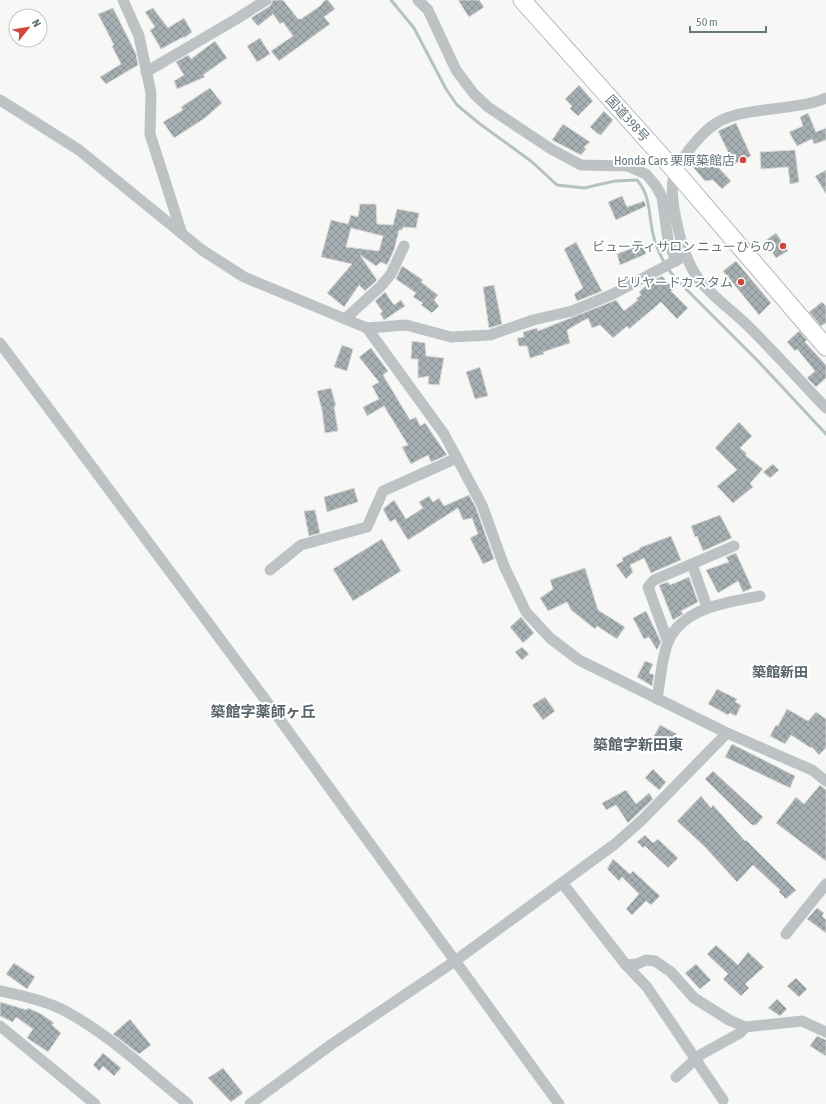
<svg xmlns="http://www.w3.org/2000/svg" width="826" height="1104" font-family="'Asap Condensed','Noto Sans JP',sans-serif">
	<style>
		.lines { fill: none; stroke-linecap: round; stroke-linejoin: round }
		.stream { stroke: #b5c2c4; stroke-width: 3 }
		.building { fill: url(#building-cross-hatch); stroke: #d9d9d7; fill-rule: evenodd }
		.highway-casing { stroke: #b1b6b8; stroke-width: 19 }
		.minor { stroke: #bdc2c4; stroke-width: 11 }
		.highway { stroke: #fff; stroke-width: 17 }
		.poi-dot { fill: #d1463b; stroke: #fff; stroke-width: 1.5 }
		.labels { text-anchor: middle; stroke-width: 4; stroke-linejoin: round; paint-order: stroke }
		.street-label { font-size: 13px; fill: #66777d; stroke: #fff }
		.poi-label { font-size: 13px; fill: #66777d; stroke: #fff; text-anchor: end }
		.neighbourhood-label { font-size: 14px; font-weight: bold; fill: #576469; stroke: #fff }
		.quarter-label { font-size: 15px; font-weight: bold; fill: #576469; stroke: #fff }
	</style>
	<defs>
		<pattern id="building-cross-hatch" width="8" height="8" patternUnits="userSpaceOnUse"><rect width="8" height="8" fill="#a5aeb1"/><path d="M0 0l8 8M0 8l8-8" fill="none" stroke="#8a9295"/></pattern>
	</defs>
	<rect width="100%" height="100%" fill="#f7f7f5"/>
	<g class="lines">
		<g class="stream">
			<path d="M391,0L414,28L446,89L457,105L480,124L531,161L557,185L584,188L615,181L637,180C652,197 648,218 654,238C656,247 661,256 665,264"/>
			<path d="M668,269L676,279L758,361L826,434"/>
		</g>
	</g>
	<g class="building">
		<path d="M273,0H283L298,19H301L320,6L325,0H328L335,9L324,17L330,24L279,61L271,51L293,36L283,22L280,24L273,14L258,26L251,18L270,6Z"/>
		<path d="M458,0H479L484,7L469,17Z"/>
		<path d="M113,8L136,54L138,65L106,84L100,77L121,64L112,46L114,45L98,14Z"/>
		<path d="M153,8L168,28L184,18L192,32L184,38L183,37L161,49L150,30L155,27L145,12Z"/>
		<path d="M260,38L270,54L257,62L247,46Z"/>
		<path d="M215,41L227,58L203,75L205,77L177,89L174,81L184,75L176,62L188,55L191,59Z"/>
		<path d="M579,85L593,101L578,116L570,109L572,106L565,99Z"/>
		<path d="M210,88L222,103L205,118L174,138L163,122L183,110L181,107Z"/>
		<path d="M604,111L613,120L601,135L598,134L590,127Z"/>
		<path d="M808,113L816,132L826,128V140L814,144L812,139L797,146L789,132L803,126L800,117Z"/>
		<path d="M736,123L751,156L734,164L718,131Z"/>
		<path d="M563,124L590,142L584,147L586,149L581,155L552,140Z"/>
		<path d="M795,150L799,182L790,184L788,167L761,169L760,152Z"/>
		<path d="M704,152L731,181L722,189L713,180L705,181L692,166Z"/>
		<path d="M826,170V194L815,176Z"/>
		<path d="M622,196L627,207L644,201L646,206L616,220L608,202Z"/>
		<path d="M360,204H376L377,224L393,225L397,209L419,213L416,228L403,227L402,230H399L394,250L387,265L381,262L376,266L360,255L377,280L365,291L359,285L344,307L327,293L352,264L321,257L331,220L348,224L351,215L358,217ZM351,228L383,236L379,251L346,247Z"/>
		<path d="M776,233L788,251L776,258L765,241Z"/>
		<path d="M576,242L602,291L577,301L574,294L583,288L564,249Z"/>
		<path d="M643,244L646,254L620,265L617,254Z"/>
		<path d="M736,261L771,303L759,315L723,271Z"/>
		<path d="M402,266L423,280L421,282L438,295L434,300L439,306L432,313L421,305L423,303L413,297L416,293L396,279Z"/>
		<path d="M662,276L674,289L671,291L688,308L677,319L661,302L629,329L627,326L613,338L600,325L592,328L588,318L567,330L570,343L543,352L544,354L530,358L527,346H519L517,338L524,337L523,332L537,328L538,331L616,300L624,311L638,300L636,299L641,295L639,292L650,282Z"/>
		<path d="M494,285L502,324L489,328L483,287Z"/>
		<path d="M385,292L394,305L401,300L405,306L384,320L380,313L383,312L375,301Z"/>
		<path d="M822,302L826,306V323L821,326L809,312Z"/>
		<path d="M799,331L807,340L805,342L826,365V378L816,387L807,378L815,371L797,349L795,351L787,342Z"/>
		<path d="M412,341L425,343L426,356L444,358L439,385L428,384L429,376L418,378V359H411Z"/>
		<path d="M342,345L353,349L347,371L334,367Z"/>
		<path d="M371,348L388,371L383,375L410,420L416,417L420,426L425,423L447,455L431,462L428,455L411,464L402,447L408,445L384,406L367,416L363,407L379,399L372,386L379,382L359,357Z"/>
		<path d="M480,367L488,396L475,399L466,372Z"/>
		<path d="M331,388L336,406H334L338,431L325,433L322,410L317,391Z"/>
		<path d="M739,422L752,436L740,448L747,454L745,455L763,469L750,483L753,487L733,503L717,486L737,470L715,448Z"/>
		<path d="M773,464L779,470L770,478L763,472Z"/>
		<path d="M354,488L358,502L327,512L324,497Z"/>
		<path d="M469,495L476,508L494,559L483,564L470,538L478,534L472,518L463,520L458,508L408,540L395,519L390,522L383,509L394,500L406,519L423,508L419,502L429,496L433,502L439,498L444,506Z"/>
		<path d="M315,510L320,533L309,536L304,511Z"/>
		<path d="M720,515L732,538L703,551L697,536L695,537L691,526Z"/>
		<path d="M671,536L681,560L651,573L644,558L630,565L633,572L626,579L616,565L623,561L622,558L640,549L639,548Z"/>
		<path d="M382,539L401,571L353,601L333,569Z"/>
		<path d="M736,553L752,588L743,592L738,581L718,593L706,570L729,562L726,557Z"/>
		<path d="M585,568L598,610L625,627L617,639L597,626L595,629L571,610L567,602L548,611L540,598L553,589L550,580Z"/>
		<path d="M689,577L698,602L681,611L683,614L673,620L659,585L668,582L670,585Z"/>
		<path d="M646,611L661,642L657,650L649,637L644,639L633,618Z"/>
		<path d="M521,617L534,633L523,643L510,627Z"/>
		<path d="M522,647L529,654L522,660L515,652Z"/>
		<path d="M645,661L653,664L649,673L654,675L652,686L637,677Z"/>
		<path d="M717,689L737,699L735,702L741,705L736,716L730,713L728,715L708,704Z"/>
		<path d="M545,697L555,711L543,720L532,705Z"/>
		<path d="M787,709L808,721L816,712L826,719V748L819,755L812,747L811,748L791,735L785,744L770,736L776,725L778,726Z"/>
		<path d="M660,725L677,734L671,745L654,736Z"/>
		<path d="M732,744L795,776L790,788L725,757Z"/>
		<path d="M653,769L666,782L659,790L645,778Z"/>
		<path d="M713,771L763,817L756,825H752L705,779Z"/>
		<path d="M820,785L826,790V861L776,823L796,797L804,804Z"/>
		<path d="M626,790L636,804L649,793L653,799L628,823L616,805L606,810L602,803Z"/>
		<path d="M701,796L711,808L713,805L745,841L746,840L796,890L786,899L779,892L780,890L753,865L737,882L704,846L677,821Z"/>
		<path d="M645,835L653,843L658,839L678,858L668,868L645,846L643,848L637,842Z"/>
		<path d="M613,859L630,874L633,871L660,896L651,905L646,901L632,915L626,909L639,894L622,877L619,881L607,869Z"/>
		<path d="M817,908L824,913L822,916L826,920V933L807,919Z"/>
		<path d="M716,945L738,965L748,952L764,967L745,984L749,988L741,996L723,979L728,974L707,954Z"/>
		<path d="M14,963L35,977L27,989L6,974Z"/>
		<path d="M696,964L711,980L700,989L685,973Z"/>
		<path d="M796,978L807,989L799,997L787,986Z"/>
		<path d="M777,999L787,1009L780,1016L768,1008Z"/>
		<path d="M0,1002L27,1010L28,1008L41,1014L54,1023L52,1025L61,1033L48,1052L27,1038L33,1029L16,1017L13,1022L0,1016Z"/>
		<path d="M130,1019L151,1045L139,1054L113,1034Z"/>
		<path d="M817,1036L826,1040V1056L810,1046Z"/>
		<path d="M103,1053L121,1068L114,1076L103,1066L99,1071L93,1065Z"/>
		<path d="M223,1068L243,1093L231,1102L208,1078Z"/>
	</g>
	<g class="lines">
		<defs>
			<path id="highway" d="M522,0L675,171L826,347"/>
		</defs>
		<use href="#highway" class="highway-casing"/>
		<g class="minor">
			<path d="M123,0L139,36L151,93L150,134L182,234"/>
			<path d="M418,0L428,10L456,70L474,94L488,107L551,149L581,165L627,166L646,174L656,186L662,197L668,240L676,261"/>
			<path d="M146,72L238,18L266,0"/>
			<path d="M826,98C794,112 741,106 715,124C701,133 684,155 676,170C665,191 682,252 694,272C706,292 728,307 745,323C773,350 799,380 826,408"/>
			<path d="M0,100L79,150L202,250L244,277L367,328L444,434L482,505L504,566L526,612L550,638L579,660L727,733L812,770L826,781"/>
			<path d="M345,319L381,286L391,274L404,246"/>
			<path d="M367,328L406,325L451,337L490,335L533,320L572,311L613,294L681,258"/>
			<path d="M0,343L270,706L559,1104"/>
			<path d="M692,564L707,607"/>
			<path d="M270,570L301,545L367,527L383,491L457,458"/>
			<path d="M668,642L648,587L654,580L734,546"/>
			<path d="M657,699C660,683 662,656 668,642C683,607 728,602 760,596"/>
			<path d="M563,884L626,965L647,987L723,1100"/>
			<path d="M786,934L826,884"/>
			<path d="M626,965L637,964L646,960L655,961L671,972L694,998L729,1020L745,1027L802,1021L826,1032"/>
			<path d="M0,991C20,995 49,1002 67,1012C111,1036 148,1072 188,1104"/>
			<path d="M0,1026L95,1104"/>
			<path d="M676,1077L700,1055L740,1033L745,1027"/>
			<path d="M250,1104L332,1044L455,961L615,844L642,820L727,733"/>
		</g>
		<use href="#highway" class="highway"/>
	</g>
	<g class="poi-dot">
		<circle cx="743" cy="160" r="4"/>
		<circle cx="783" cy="246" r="4"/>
		<circle cx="741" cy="282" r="4"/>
	</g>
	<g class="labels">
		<g class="street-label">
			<text transform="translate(628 118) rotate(48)" y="5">国道398号</text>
		</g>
		<g class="poi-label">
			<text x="735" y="165">Honda Cars 栗原築館店</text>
			<text x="775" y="251">ビューティサロン ニューひらの</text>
			<text x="733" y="287">ビリヤードカスタム</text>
		</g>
		<g class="neighbourhood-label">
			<text x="780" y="677">築館新田</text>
		</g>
		<g class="quarter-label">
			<text x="263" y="717">築館字薬師ヶ丘</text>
			<text x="638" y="750">築館字新田東</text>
		</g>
	</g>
	<g transform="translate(28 28) rotate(60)"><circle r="19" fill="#ffffff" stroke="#c2c9cb"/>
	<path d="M0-3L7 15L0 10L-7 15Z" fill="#d1463b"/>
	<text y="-6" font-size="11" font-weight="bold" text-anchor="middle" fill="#66777d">N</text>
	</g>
	<path d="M690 26v6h76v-6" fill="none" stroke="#66777d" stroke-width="2"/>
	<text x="696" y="26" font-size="12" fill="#66777d" stroke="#ffffff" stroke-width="3" paint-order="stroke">50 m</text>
</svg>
